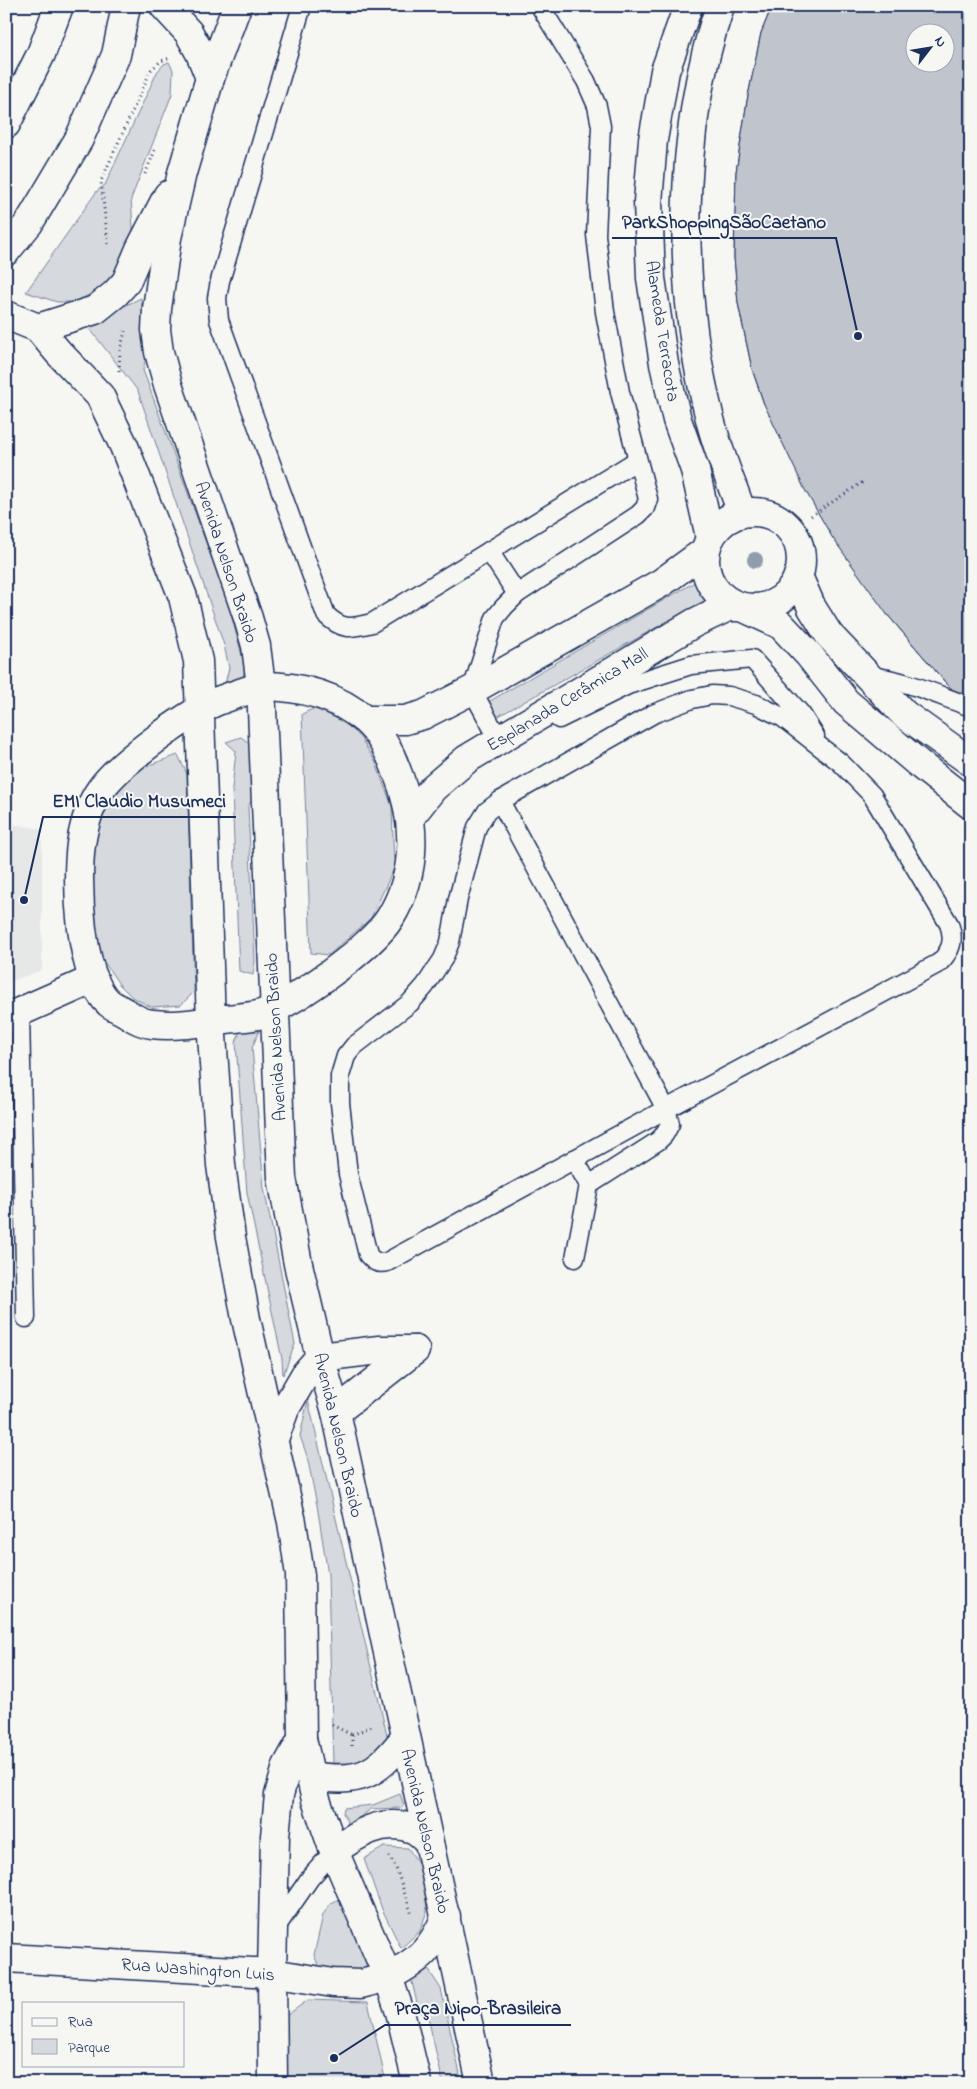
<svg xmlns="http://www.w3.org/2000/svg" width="977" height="2089" font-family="'Indie Flower',sans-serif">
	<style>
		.built { fill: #e6e7e7 }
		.green { fill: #d6d9dd; stroke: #78849e }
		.building { fill: #c0c4cd; stroke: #1b2f5e; fill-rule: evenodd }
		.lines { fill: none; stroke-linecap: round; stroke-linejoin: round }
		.service-casing { stroke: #1b2f5e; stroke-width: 21 }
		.minor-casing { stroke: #1b2f5e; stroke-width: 31 }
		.tertiary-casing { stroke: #1b2f5e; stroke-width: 31 }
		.secondary-casing { stroke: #1b2f5e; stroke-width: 31 }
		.primary-casing { stroke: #1b2f5e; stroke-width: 31 }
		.path { stroke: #1b2f5e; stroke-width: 3; stroke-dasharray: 1 4; stroke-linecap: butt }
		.service { stroke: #f6f6f2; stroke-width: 18 }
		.minor { stroke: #f6f6f2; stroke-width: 28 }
		.tertiary { stroke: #f6f6f2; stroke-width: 28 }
		.secondary { stroke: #f6f6f2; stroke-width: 28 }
		.primary { stroke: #f6f6f2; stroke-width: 28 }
		.tree { fill: #929bae }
		.labels { text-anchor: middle; stroke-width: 4; stroke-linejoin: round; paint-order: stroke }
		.street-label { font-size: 18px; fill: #1b2f5e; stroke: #f6f6f2 }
		.leader { fill: none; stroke: #1b2f5e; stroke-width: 2 }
		.callout-dot { fill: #1b2f5e; stroke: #f6f6f2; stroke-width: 2 }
		.callout-label { font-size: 19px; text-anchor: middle; font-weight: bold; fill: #1b2f5e; stroke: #f6f6f2; stroke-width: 4; stroke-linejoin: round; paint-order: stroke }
	</style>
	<rect width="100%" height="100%" fill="#f6f6f2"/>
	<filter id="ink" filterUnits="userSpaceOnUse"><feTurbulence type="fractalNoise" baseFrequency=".02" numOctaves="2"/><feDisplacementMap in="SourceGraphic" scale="10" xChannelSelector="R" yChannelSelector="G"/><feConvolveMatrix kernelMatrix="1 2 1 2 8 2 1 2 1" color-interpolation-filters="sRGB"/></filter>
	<g filter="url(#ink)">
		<path class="built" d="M6,823L42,829V970L6,983Z"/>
		<g class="green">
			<path d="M169,62L173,70L172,94L131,199L134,241L114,281L76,302H57L26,292L97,191L105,185L157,72L164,64Z"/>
			<path d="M141,298L147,353L143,370L228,603L245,667L242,686L225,684L229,668L224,645L138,391L86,324Z"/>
			<path d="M700,579L706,582L710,590L707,599L497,717L483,705Z"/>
			<path d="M317,707L353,726L375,761L392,806L394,868L371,918L329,955L311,953L302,714Z"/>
			<path d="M241,737L249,743L256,794L248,806L255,961L253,975L239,971L232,789L236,751L226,742Z"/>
			<path d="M178,755L187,774L194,992L181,1005L151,1007L132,997L119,984L98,953L89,907L88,828L113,788L146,766Z"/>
			<path d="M240,1030L259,1031L252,1048L264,1188L295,1344L283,1375L282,1359L247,1193L236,1043Z"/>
			<path d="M308,1400L389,1744L349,1768L333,1764L328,1575L317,1505L307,1456L300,1436Z"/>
			<path d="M400,1794L404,1805L401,1808L371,1809L349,1825L343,1813L344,1808L373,1805Z"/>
			<path d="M384,1847L408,1848L423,1870L427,1911L420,1931L401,1948L382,1909L364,1859Z"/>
			<path d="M342,1897L371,1967L344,1973L319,1967L314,1955L323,1915L330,1904Z"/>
			<path d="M426,1966L441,1989L462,2083H443L428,2017L419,2011L411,1978Z"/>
			<path d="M308,2000L368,2002L386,2083H287L286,2016Z"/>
		</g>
		<g class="building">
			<path d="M772,6H971V708L946,683L886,613L924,587L803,381L764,404L752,369L738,303L734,257L736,172L747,101L761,33ZM914,32H944V62H914Z"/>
			<path d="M772,6H971V708L946,683L886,613L832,537L805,490L764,404L752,369L738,303L734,257L736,172L747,101L761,33ZM914,32H944V62H914Z"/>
		</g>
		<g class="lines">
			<defs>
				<g id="service">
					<path d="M302,6L220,281L217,298L219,320L326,615C343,631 351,628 372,623L636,461"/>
					<path d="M489,551L517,594"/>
					<path d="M868,676C904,679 935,694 968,706"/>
					<path d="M712,695L729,696L756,704L782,717L841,763L872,795L949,924C955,941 951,951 939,963L666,1109L387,1262C378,1264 374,1262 368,1255L348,1174L340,1103V1076L346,1056L354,1046L410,1003L425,986L443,959L450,942L458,899L477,827L487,811L500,801L653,714L692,699Z"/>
					<path d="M559,719L628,685L691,665L752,659L801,714L815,736"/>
					<path d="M499,740L472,690L495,618L504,607L517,594L638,515L645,508L648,499L620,392L605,312L596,235L601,126L597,106L586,81L540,6"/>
					<path d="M500,801L666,1109L670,1124L664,1135L658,1141L589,1185L575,1258"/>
					<path d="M20,1013L26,1318"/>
					<path d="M574,1159L589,1185"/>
					<path d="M274,1930L310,1878L334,1851"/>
				</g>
				<g id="minor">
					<path d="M6,1018L94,979"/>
					<path d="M320,1357L379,1350H415"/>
					<path d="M336,1412L415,1350"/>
					<path d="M6,1958L272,1973L333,1983L361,1984L388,1977"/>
					<path d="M273,2083L272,1973L275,1836L279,1795L287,1766L302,1739"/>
				</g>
				<g id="tertiary">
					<path d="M688,6L665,71L653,140L648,202L651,278L664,364L677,420L695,470L710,537"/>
					<path d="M720,6C677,134 677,289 710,419C718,451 731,482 742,513"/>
					<path d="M210,78L237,6"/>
					<circle cx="753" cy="560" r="48"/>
					<path d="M798,576L812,608L829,635L904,714L971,762"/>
					<path d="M742,607L781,625L809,655L846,702L918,763L971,805"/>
					<path d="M261,686C298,686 336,695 365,720C379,732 390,752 396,769C416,818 419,871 390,918C371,948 292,1005 258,1015C248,1017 236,1018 226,1019C202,1022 176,1027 152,1024C142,1023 135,1019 128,1014C122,1010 114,1007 109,1003C79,977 76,881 81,844C84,825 90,804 101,789C119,763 186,715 215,702C230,696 246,691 261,686Z"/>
					<path d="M367,720H405L423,715L472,690L661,583L705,551"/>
					<path d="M411,816L433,788L467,759L694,623L728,607H740"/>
				</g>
				<g id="secondary">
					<path d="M164,6L189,33L200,53L210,78L182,173L167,238L157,309L156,330L159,352L168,385L248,618L256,646L261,686L282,1178L298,1264L320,1357L336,1412L481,2083"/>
					<path d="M6,315L38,328L58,352L100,396L124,446L183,597L198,661L211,1021L221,1165L231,1237L246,1319L292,1522L300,1575L302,1739L316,1800L334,1851L388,1977L400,2012L417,2083"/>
					<path d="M38,328L95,310L115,294L126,282L140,249L168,195"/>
					<path d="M274,1439L285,1409L306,1373L320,1357"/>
					<path d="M310,1776C360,1783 374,1777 405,1738"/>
					<path d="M334,1851C357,1834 383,1817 413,1829C418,1831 424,1837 428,1841"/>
					<path d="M388,1977C420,1960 432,1949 446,1916"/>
				</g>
				<g id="primary">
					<path d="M6,124L41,54L59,6"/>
					<path d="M6,251L29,223L79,139L116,55L126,6"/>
				</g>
			</defs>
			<use href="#service" class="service-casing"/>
			<use href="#minor" class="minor-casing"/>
			<use href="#tertiary" class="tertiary-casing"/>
			<use href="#secondary" class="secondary-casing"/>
			<use href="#primary" class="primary-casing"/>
			<g class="path">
				<path d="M145,174L156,148"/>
				<path d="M108,244L101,181L151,70L161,61L170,58"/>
				<path d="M119,371L120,351L125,331"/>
				<path d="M811,516L863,482"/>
				<path d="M332,1725L352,1735"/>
				<path d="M352,1735V1747"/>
				<path d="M352,1735L374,1725"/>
				<path d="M389,1856L396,1868L412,1915"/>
			</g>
			<use href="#service" class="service"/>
			<use href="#minor" class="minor"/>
			<use href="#tertiary" class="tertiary"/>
			<use href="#secondary" class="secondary"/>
			<use href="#primary" class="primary"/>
		</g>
		<circle class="tree" cx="755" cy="560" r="8"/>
	</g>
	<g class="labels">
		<g class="street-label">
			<text transform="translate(663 331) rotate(81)" y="6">Alameda Terracota</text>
			<text transform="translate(227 562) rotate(72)" y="6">Avenida Nelson Braido</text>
			<text transform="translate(567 699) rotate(-31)" y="6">Esplanada Cerâmica Mall</text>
			<text transform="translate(275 1037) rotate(-93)" y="6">Avenida Nelson Braido</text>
			<text transform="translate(339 1435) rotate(77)" y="6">Avenida Nelson Braido</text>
			<text transform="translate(426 1831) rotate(77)" y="6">Avenida Nelson Braido</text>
			<text transform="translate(198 1969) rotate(4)" y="6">Rua Washington Luis</text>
		</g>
	</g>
	<path class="leader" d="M858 336L836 238H612M24 900L43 817H236M334 2058L385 2025H571"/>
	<g class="callout-dot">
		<circle cx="858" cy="336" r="5"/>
		<circle cx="24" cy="900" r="5"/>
		<circle cx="334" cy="2058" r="5"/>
	</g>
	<g class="callout-label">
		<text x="724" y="228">ParkShoppingSãoCaetano</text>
		<text x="139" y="807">EMI Claudio Musumeci</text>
		<text x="478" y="2014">Praça Nipo-Brasileira</text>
	</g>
	<rect width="977" height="2089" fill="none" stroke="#f6f6f2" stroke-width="25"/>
	<rect x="12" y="12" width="952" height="2064" fill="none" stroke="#1b2f5e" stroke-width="2" filter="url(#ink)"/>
	<rect x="22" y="2002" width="162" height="65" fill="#f6f6f2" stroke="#9ea6b7"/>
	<rect x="32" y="2018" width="25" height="8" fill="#f6f6f2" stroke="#9ea6b7"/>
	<text x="68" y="2026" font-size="15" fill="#1b2f5e">Rua</text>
	<rect x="32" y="2039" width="25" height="15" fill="#d6d9dd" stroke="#9ea6b7"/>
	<text x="68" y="2052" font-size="15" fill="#1b2f5e">Parque</text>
	<g transform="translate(930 48) rotate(59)"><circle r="24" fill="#f6f6f2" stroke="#9ea6b7"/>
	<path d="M0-4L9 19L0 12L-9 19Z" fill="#1b2f5e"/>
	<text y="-8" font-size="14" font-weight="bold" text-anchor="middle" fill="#1b2f5e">N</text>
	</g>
</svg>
